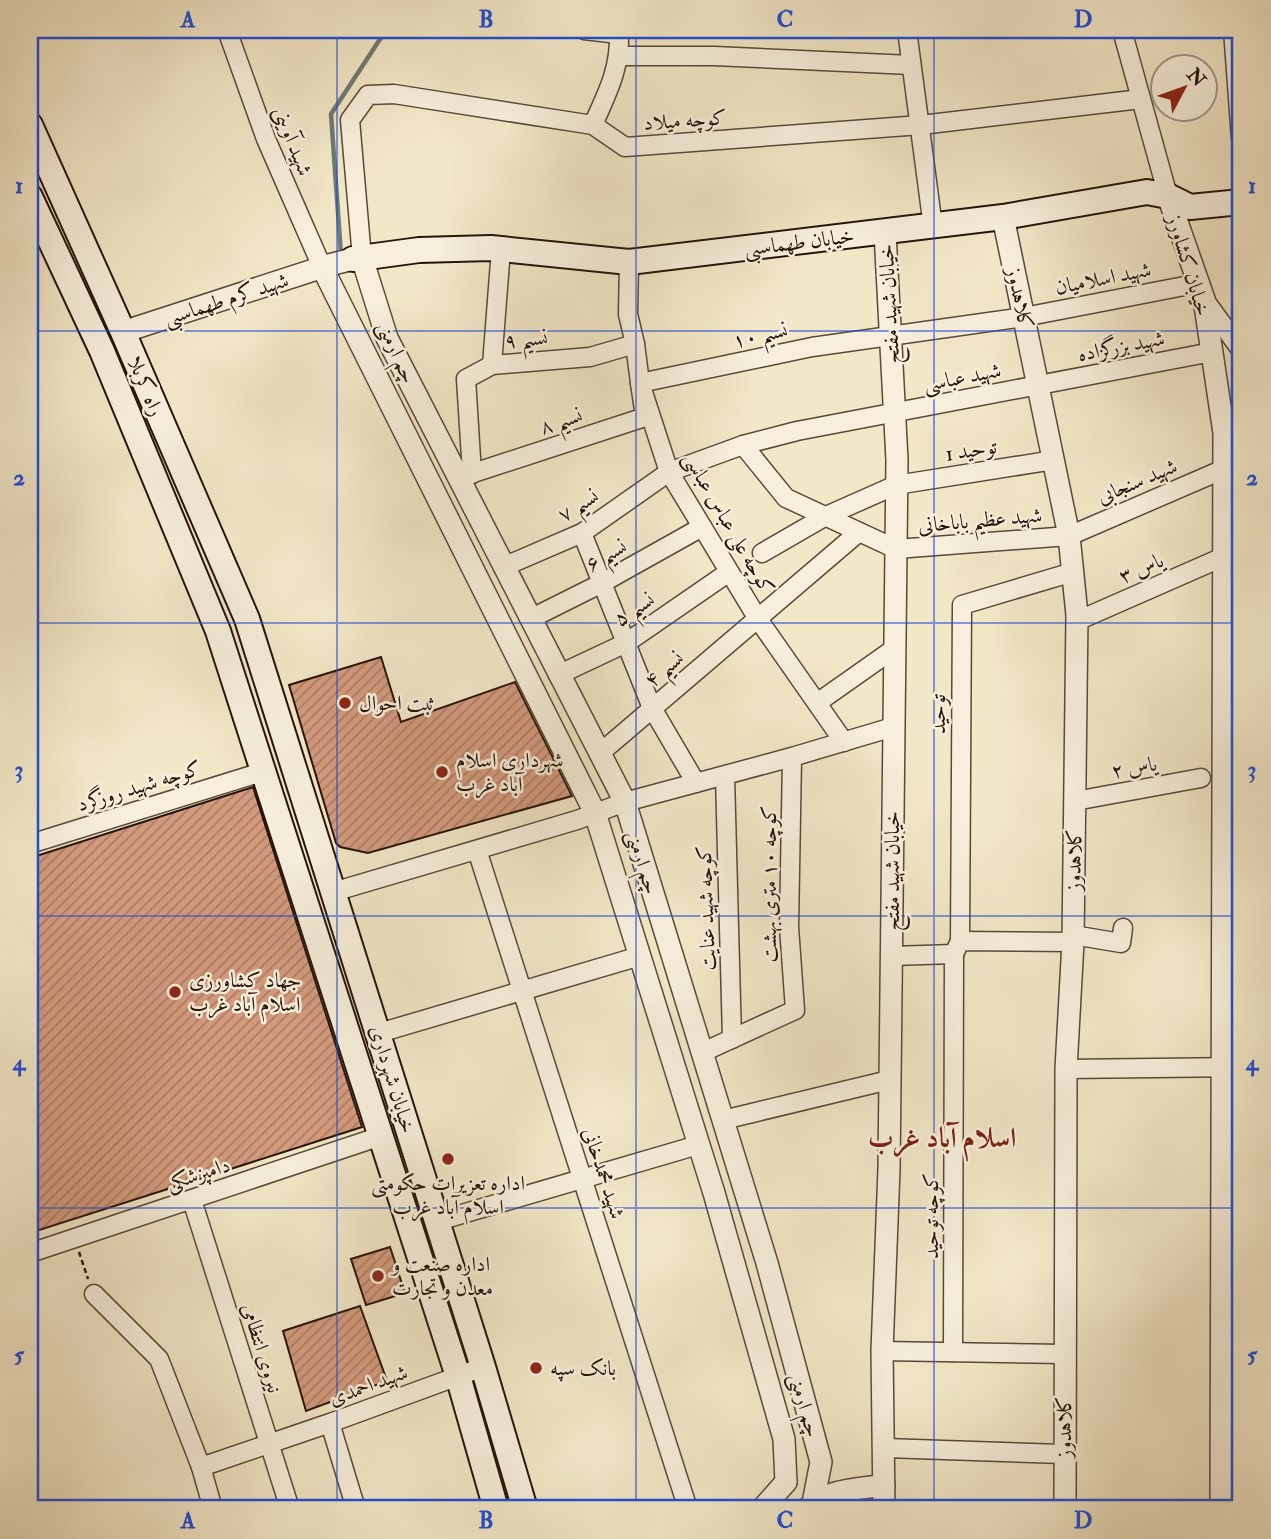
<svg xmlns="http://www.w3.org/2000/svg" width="1271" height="1539" font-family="'IM FELL Double Pica',Amiri,serif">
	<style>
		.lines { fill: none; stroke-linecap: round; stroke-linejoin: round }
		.stream { stroke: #6d7a75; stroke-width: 4.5 }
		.building { fill: url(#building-hatch); stroke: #25140a; stroke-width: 2 }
		.minor-casing { stroke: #584939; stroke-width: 21 }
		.tertiary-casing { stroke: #584939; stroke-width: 24 }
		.secondary-casing { stroke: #25140a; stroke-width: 28 }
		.path { stroke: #25140a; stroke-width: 2.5; stroke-dasharray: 5 3.5; stroke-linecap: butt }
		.minor { stroke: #f7efdb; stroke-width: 18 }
		.tertiary { stroke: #f7efdb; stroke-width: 21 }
		.secondary { stroke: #f7efdb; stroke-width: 24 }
		.grid { fill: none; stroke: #1d4ed8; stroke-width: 2; stroke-opacity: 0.55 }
		.poi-dot { fill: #8f2418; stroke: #f7efdb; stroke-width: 2.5 }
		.labels { text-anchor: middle; stroke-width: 5; stroke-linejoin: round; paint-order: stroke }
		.street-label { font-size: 21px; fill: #25140a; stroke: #f7efdb }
		.poi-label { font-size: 21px; fill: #25140a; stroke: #f7efdb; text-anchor: start }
		.district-label { font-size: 28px; font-weight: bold; fill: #7a1f14; stroke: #f7efdb }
		.neatline { fill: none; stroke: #1d4ed8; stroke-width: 2.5 }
		.grid-label { font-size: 23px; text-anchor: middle; font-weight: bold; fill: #1d4ed8 }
	</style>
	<defs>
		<pattern id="building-hatch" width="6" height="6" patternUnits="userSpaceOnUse" patternTransform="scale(1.75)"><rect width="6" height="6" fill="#d49a7e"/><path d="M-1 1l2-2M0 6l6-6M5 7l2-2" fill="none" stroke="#ac7c65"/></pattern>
	</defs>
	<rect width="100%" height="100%" fill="#f2e7c7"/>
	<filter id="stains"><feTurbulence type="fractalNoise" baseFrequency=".00286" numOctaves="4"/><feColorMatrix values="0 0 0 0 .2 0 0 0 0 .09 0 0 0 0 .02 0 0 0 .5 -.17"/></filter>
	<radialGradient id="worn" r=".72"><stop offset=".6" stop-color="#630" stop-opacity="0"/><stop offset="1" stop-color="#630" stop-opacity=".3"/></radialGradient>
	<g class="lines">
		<path class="stream" d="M341,255L331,114L386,30"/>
	</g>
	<g class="building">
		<path d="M381,657L401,722L515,682L572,796L368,853L340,847L336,843L289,685Z"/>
		<path d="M253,787L362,1127L30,1233V858Z"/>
		<path d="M390,1247L405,1293L366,1305L351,1259Z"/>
		<path d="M360,1306L387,1381L306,1411L283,1331Z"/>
	</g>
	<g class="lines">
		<defs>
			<g id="minor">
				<path d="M227,30L266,139L322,267"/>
				<path d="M584,30L619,34V30"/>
				<path d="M907,30L933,227"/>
				<path d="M1122,30L1168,196"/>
				<path d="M1233,30L1241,139"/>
				<path d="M619,56H714L911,65"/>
				<path d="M593,125C607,93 620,70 619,34"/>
				<path d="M501,249L492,365L590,357L635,344"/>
				<path d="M362,258L350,120L368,95L394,94L593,125L625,147L921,125L1141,99"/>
				<path d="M629,262L628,314L635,344L640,383L669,472L758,619L844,742"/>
				<path d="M1204,299L1241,350"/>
				<path d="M743,445L786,498L896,549L1069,536L1224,469"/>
				<path d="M1224,459L1241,452"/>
				<path d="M472,474L466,379L492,365"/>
				<path d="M458,478L645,417L640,383L812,347L1024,317L1200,283"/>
				<path d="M582,533L652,708L696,783"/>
				<path d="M762,553L826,516L896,485L1054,460"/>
				<path d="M503,567L582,533L669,472L743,445L797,431L1212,352"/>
				<path d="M530,619L602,583L702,527"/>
				<path d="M1077,621L1223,557"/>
				<path d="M558,675L626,643L729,572"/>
				<path d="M817,703L895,648"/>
				<path d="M599,754L859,532"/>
				<path d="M725,776L732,1039"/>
				<path d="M1075,801L1201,778"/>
				<path d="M30,844L262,772"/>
				<path d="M477,850L688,1509"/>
				<path d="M333,892L577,820L625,802L792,757L893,727"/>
				<path d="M1073,935L1121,943L1123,928"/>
				<path d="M960,941L962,605L1073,572"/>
				<path d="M892,956L954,954L960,941L1073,942"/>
				<path d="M379,1033L640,956"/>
				<path d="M703,1052L795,1010L789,927L792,757"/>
				<path d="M1066,1069L1241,1067"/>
				<path d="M723,1120L889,1080"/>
				<path d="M192,1200L290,1509"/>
				<path d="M438,1221L698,1145"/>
				<path d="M30,1253L381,1136"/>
				<path d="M94,1294L159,1359L201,1467L213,1509"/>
				<path d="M882,1351L1064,1354"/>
				<path d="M953,1352L954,954"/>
				<path d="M330,1423L356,1509"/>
				<path d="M885,1448L1063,1454"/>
				<path d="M201,1467L330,1423L483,1367"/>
			</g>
			<g id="tertiary">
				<path d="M1168,196L1204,299L1224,433L1221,1509"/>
				<path d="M1003,217L1069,536L1077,615L1073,942L1066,1069L1065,1509"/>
				<path d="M362,258L387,338L625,802L767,1263L821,1462L813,1503"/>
				<path d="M322,267L595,813L714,1193L784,1439L786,1482"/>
				<path d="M123,332L329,265L353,259"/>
				<path d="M762,1509L786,1482"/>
				<path d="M807,1509C825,1489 860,1489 884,1485"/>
				<path d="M884,1509L882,1351L889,1169L897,460L885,232"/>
			</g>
			<g id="secondary">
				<path d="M30,125L123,332L247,619L483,1367L525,1509"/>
				<path d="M30,197L102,351L218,631L458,1376L496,1509"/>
				<path d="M353,259L419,250L491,248L629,262L1003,217L1147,192L1168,196L1190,207L1241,202"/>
			</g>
		</defs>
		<use href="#minor" class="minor-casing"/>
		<use href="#tertiary" class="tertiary-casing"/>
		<use href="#secondary" class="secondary-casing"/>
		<path class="path" d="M79,1252L88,1279"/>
		<use href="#minor" class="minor"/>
		<use href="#tertiary" class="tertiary"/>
		<use href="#secondary" class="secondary"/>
	</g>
	<path class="grid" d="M337,30V1509M636,30V1509M934,30V1509M30,331H1241M30,623H1241M30,916H1241M30,1208H1241"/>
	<g class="poi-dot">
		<circle cx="345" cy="703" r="7"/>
		<circle cx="442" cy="772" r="7"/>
		<circle cx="175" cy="992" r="7"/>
		<circle cx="448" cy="1159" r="7"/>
		<circle cx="378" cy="1276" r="7"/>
		<circle cx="536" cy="1368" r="7"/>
	</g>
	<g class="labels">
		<g class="street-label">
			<text transform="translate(685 120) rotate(-4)" y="7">کوچه میلاد</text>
			<text transform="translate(293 141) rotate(68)" y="7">شهید آوینی</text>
			<text transform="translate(799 242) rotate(-7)" y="7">خیابان طهماسبی</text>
			<text transform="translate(1189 265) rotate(73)" y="7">خیابان کشاورز</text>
			<text transform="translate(1103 278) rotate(-11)" y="7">شهید اسلامیان</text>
			<text transform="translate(1020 298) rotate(78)" y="7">کلاهدوز</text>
			<text transform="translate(226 299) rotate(-18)" y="7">شهید کرم طهماسبی</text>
			<text transform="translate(889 304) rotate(-93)" y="7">خیابان شهید مفتح</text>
			<text transform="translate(760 335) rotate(-12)" y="7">نسیم ۱۰</text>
			<text transform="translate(526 339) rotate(-5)" y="7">نسیم ۹</text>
			<text transform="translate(1121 346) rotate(-11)" y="7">شهید بزرگزاده</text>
			<text transform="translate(397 352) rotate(66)" y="7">چم ارمنی</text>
			<text transform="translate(962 377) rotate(-11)" y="7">شهید عباسی</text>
			<text transform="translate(146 386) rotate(67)" y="7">راه کربلا</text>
			<text transform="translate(561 421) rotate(-18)" y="7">نسیم ۸</text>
			<text transform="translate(971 450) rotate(-9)" y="7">توحید 1</text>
			<text transform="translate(1137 481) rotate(-23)" y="7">شهید سنجابی</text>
			<text transform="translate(578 505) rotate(-31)" y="7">نسیم ۷</text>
			<text transform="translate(980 520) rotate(-5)" y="7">شهید عظیم باباخانی</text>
			<text transform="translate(729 523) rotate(60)" y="7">کوچه علی عباس عباسی</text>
			<text transform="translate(606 555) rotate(-29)" y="7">نسیم ۶</text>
			<text transform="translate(1141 568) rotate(-23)" y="7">یاس ۳</text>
			<text transform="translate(634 609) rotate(-33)" y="7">نسیم ۵</text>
			<text transform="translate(664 669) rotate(-40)" y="7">نسیم ۴</text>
			<text transform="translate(938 714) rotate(-90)" y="7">توحید</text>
			<text transform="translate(1134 767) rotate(-10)" y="7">یاس ۲</text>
			<text transform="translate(139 786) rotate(-17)" y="7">کوچه شهید روزگرد</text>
			<text transform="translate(1074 860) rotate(-89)" y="7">کلاهدوز</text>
			<text transform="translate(643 862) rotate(73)" y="7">چم ارمنی</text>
			<text transform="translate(892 871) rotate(-90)" y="7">خیابان شهید مفتح</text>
			<text transform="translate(769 884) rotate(-90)" y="7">کوچه ۱۰ متری بهشت</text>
			<text transform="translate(706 908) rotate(-92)" y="7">کوچه شهید عنایت</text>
			<text transform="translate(393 1079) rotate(73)" y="7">خیابان شهرداری</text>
			<text transform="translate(604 1173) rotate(72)" y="7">شهید محمدخانی</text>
			<text transform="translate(198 1174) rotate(-18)" y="7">دامپزشکی</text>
			<text transform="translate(931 1216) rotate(-90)" y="7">کوچه توحید</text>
			<text transform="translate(262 1348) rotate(73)" y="7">نیروی انتظامی</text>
			<text transform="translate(368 1385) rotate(-20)" y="7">شهید احمدی</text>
			<text transform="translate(805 1405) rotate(74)" y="7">چم ارمنی</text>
			<text transform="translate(1064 1427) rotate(-90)" y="7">کلاهدوز</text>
		</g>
		<g class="poi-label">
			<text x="359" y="710">ثبت احوال</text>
			<text x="456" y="767">شهرداری اسلام<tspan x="456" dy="24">آباد غرب</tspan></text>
			<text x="189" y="987">جهاد کشاورزی<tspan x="189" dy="24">اسلام آباد غرب</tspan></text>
			<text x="448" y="1190" text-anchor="middle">اداره تعزیرات حکومتی<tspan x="448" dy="24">اسلام آباد غرب</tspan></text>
			<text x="392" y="1271">اداره صنعت و<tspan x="392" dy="24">معدن و تجارت</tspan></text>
			<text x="550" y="1375">بانک سپه</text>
		</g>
		<g class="district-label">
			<text x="942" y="1147">اسلام آباد غرب</text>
		</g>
	</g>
	<rect width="1271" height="1539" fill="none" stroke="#f2e7c7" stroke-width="77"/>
	<g transform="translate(1184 88) rotate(49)"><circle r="33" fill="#f7efdb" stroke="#a39787" stroke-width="2"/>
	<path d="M0-5L12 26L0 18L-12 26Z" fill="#8f2418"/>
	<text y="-10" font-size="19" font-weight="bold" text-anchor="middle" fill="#25140a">N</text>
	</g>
	<rect x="38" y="38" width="1194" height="1462" class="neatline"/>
	<g class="grid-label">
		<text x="188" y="27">A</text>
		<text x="486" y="27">B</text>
		<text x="785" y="27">C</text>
		<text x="1083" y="27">D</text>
		<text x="19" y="193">1</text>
		<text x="1252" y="193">1</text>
		<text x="19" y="485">2</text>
		<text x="1252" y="485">2</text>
		<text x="19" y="777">3</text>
		<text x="1252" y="777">3</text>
		<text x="19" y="1070">4</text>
		<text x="1252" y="1070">4</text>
		<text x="19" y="1362">5</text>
		<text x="1252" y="1362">5</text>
		<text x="188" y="1528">A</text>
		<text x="486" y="1528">B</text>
		<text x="785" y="1528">C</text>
		<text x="1083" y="1528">D</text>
	</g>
	<rect width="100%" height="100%" filter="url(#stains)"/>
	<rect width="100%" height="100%" fill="url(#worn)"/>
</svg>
